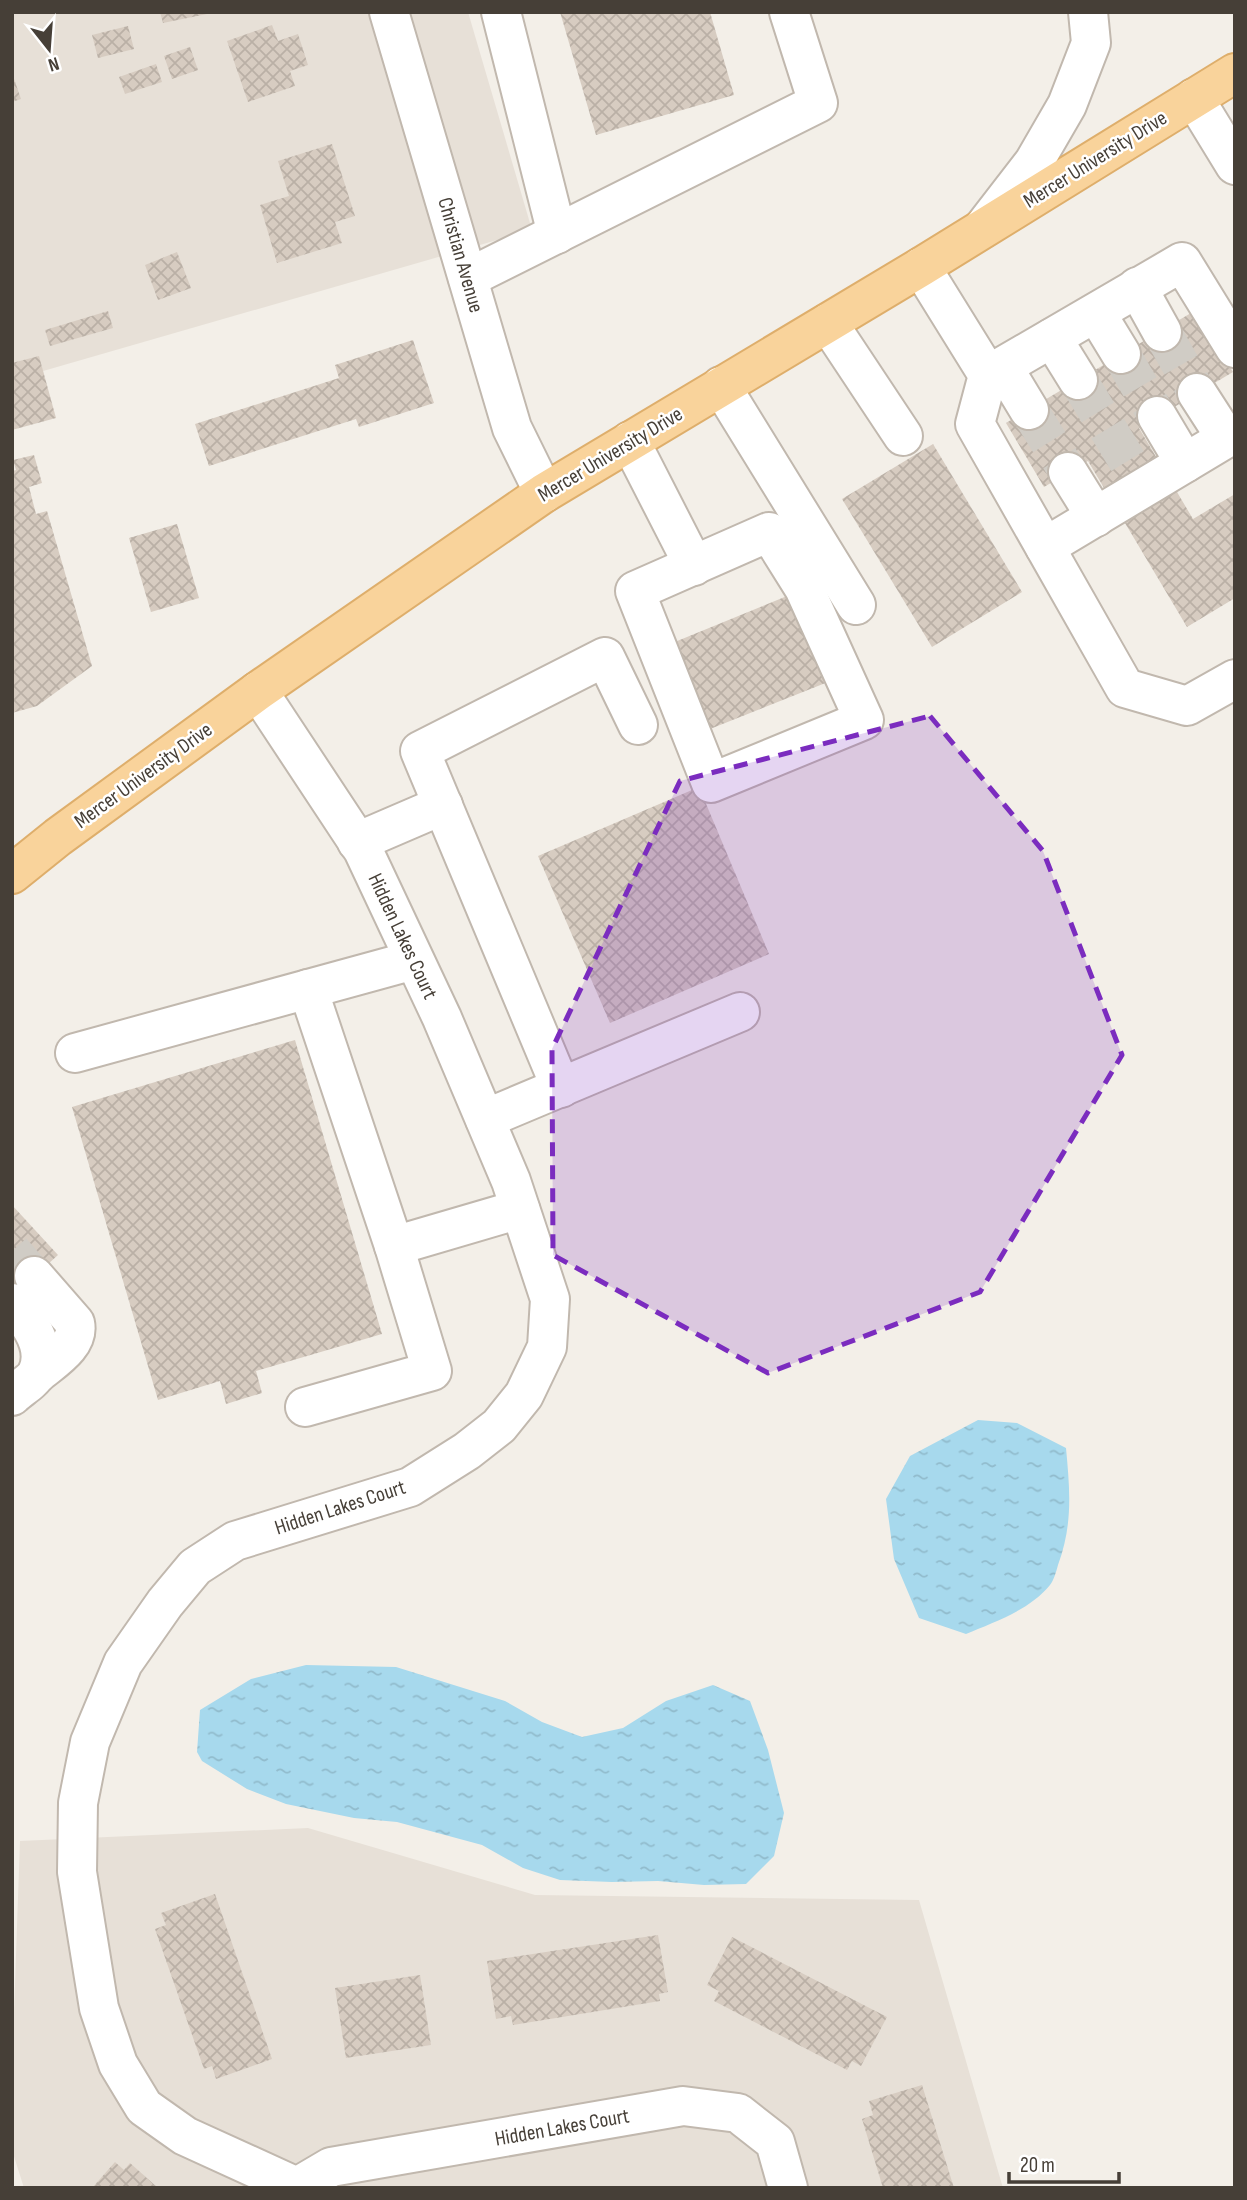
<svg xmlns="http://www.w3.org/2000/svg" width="1247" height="2200" font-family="'Sofia Sans Condensed',sans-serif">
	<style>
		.residential { fill: #e7e0d7 }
		.water { fill: url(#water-ripples) }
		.building { fill: url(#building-cross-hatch) }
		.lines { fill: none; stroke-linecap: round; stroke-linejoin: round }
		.minor-tunnel { stroke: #d0ccc5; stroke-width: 38; stroke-dasharray: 38 19; stroke-linecap: butt }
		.minor-casing { stroke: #c1b8ae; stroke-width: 42 }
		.major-casing { stroke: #deae6b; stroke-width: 42 }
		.minor { stroke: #fff; stroke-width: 38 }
		.major { stroke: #f9d39b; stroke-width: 38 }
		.marked { fill: #7b2cbf; fill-opacity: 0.2; stroke: #7b2cbf; stroke-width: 5; stroke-dasharray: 14 9; stroke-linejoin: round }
		.labels { text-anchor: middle; stroke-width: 5; stroke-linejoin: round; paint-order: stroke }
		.street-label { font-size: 21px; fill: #463f37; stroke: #fff }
	</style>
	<defs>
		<pattern id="water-ripples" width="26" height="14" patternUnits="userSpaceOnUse" patternTransform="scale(1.75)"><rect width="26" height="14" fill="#a7d9ed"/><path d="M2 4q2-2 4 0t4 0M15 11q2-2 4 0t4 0" fill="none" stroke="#91bbcc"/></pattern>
		<pattern id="building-cross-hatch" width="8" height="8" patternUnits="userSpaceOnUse" patternTransform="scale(1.75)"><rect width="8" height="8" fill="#d7ccc1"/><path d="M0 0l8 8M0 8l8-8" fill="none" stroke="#bab0a6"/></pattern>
	</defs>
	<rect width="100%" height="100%" fill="#f3efe8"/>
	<g class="residential">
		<path d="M12,12H468L532,230L12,380Z"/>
		<path d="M308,1828L535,1895L919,1900L1003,2188H24L12,2150V2070L20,1841Z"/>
	</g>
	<g class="water">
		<path d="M978,1420L1017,1423L1066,1448C1070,1491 1073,1524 1058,1565C1056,1572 1054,1580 1050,1585C1030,1610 994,1622 966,1634L919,1618L894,1559L886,1499L910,1456Z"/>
		<path d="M306,1665L396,1667L505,1701L542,1722L582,1737L623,1728L666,1701L713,1685L750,1701L768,1750L784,1813L774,1856L746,1884L704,1885L658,1881L612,1882L560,1880L523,1868L482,1845L397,1822L354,1818L286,1804L247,1789L202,1761L197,1752L200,1710L251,1679Z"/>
	</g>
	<g class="building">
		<path d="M160,12H212V13L163,23Z"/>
		<path d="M560,12H710L734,95L596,135Z"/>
		<path d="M272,25L278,41L298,34L308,65L290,71L295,86L248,102L227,41Z"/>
		<path d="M128,26L134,49L98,58L92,35Z"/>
		<path d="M190,47L198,70L172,79L164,56Z"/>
		<path d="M156,64L162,82L125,94L119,77Z"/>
		<path d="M12,73L21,99L12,102Z"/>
		<path d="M332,144L355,216L335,222L342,243L277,263L260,205L289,196L278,161Z"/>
		<path d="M177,252L191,288L158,300L145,265Z"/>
		<path d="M1196,310L1233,372L1139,428L1193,519L1235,494V598L1187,627L1088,461L1044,487L1006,423Z"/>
		<path d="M108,311L113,328L50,346L45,330Z"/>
		<path d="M413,340L434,403L359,427L356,419L209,466L195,424L339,378L335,365Z"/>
		<path d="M39,356L56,418L12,430V363Z"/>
		<path d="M933,444L1022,592L932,647L842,499Z"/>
		<path d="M34,455L42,483L29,487L36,514L47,511L92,666L37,706L12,713V471L16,470L13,460Z"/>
		<path d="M177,524L199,598L151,612L129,538Z"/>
		<path d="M792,594L828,682L700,733L665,646Z"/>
		<path d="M699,787L769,954L610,1023L538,856Z"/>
		<path d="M295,1040L382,1334L256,1371L262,1393L226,1404L220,1381L158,1400L72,1107Z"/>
		<path d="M12,1205L58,1255L26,1284L12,1269Z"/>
		<path d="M215,1894L272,2059L216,2079L212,2066L204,2069L155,1929L166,1925L161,1913Z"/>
		<path d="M658,1935L668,1992L659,1994L660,2001L513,2025L511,2016L496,2019L487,1961Z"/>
		<path d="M732,1937L887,2017L861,2066L852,2061L847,2070L714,2001L719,1991L707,1985Z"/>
		<path d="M420,1975L431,2045L346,2058L335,1988Z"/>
		<path d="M922,2085L954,2188H883L862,2119L873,2115L869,2101Z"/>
		<path d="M115,2162L124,2170L130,2163L158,2188H92Z"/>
	</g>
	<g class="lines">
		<g class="minor-tunnel">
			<path d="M1162,332L1197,393"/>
			<path d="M1121,354L1157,416"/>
			<path d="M1078,380L1144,488"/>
			<path d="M1029,410L1068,472"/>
			<path d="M12,1251L34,1276"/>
		</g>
		<defs>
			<g id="minor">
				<path d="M389,12L512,428L544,493"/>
				<path d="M501,12L557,234"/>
				<path d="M1194,98L1235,165"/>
				<path d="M983,228L1034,162L1067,105L1091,43L1088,12"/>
				<path d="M921,267L988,375L975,424L1125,688L1187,706L1235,679"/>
				<path d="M468,278L818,103L789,12"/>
				<path d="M1137,287L1162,332"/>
				<path d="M1096,313L1121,354"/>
				<path d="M828,323L903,436"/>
				<path d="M1052,338L1078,380"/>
				<path d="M1003,367L1029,410"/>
				<path d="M988,375L1182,262L1235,348"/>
				<path d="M721,386L856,605"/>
				<path d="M1197,393L1226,438"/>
				<path d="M1157,416L1185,463"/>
				<path d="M630,441L694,566"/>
				<path d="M1068,472L1096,517"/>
				<path d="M769,532L804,588L864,720L711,783L635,591Z"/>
				<path d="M1045,547L1235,433"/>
				<path d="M258,691L363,850L442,1018L511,1181L550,1299L547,1347L524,1395L499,1426L467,1451L410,1487L235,1541L195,1567L165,1603L123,1663L90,1742L78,1803L77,1872L99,2008L118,2064L144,2107L185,2136L297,2187L331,2167L683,2106L738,2113L775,2142L788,2188"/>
				<path d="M357,842L443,805"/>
				<path d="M308,989L394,1246L520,1209"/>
				<path d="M75,1053L414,960"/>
				<path d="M561,1088L420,751L605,657L638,725"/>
				<path d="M485,1119L740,1012"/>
				<path d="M34,1276L75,1323C80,1345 52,1361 37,1374"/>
				<path d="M12,1303C29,1321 49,1348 37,1373C33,1381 19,1389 12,1396"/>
				<path d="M305,1407L432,1371L394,1246"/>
			</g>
			<path id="major" d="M12,874L58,837L258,691L544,493L921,267L1235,73"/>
		</defs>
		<use href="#minor" class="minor-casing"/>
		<use href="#major" class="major-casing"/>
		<use href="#minor" class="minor"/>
		<use href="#major" class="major"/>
	</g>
	<path class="marked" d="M930,716L1043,851L1122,1055L980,1292L768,1373L553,1255L552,1049L680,781Z"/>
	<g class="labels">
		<g class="street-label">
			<text transform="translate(1095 159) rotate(-32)" y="7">Mercer University Drive</text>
			<text transform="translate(461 255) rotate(74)" y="7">Christian Avenue</text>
			<text transform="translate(610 454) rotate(-31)" y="7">Mercer University Drive</text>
			<text transform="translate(143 775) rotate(-36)" y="7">Mercer University Drive</text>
			<text transform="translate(403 936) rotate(65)" y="7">Hidden Lakes Court</text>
			<text transform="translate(340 1507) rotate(-18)" y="7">Hidden Lakes Court</text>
			<text transform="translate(562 2127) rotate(-10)" y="7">Hidden Lakes Court</text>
		</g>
	</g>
	<rect width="1247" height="2200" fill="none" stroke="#463f37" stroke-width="28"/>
	<g transform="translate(49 49) rotate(163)" stroke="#ffffff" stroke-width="5" paint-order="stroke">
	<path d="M0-5L12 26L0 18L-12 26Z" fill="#463f37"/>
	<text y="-10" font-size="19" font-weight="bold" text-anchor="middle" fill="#463f37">N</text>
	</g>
	<path d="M1009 2172v10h110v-10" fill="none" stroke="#463f37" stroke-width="3.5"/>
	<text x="1020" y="2172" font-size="21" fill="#463f37" stroke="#ffffff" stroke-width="5" paint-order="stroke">20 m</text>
</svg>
